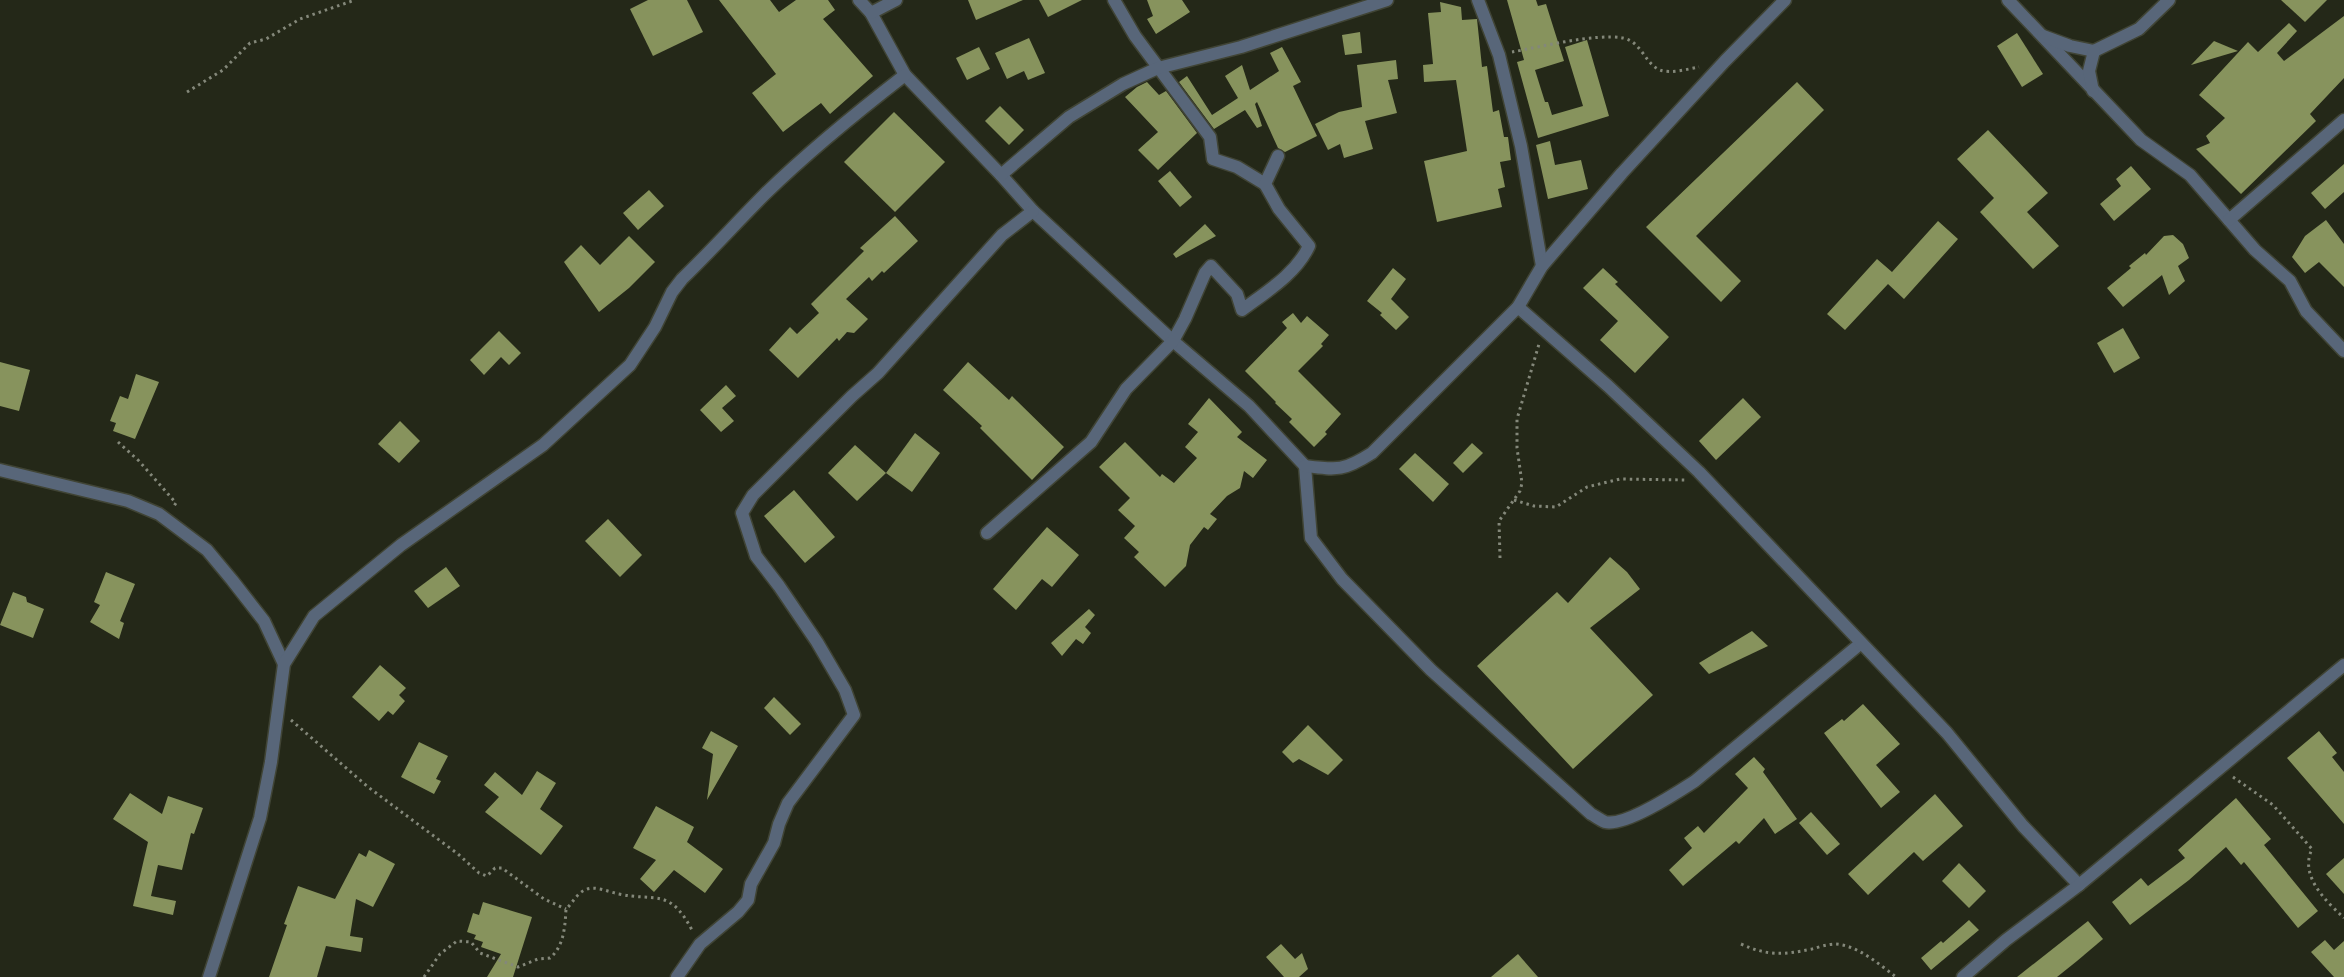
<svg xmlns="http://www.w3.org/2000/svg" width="2344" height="977" font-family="'DM Sans',sans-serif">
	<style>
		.building { fill: #87935d }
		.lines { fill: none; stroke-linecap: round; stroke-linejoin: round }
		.minor-casing { stroke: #404435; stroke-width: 15 }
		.path { stroke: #84887a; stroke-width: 3; stroke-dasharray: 2.5 4; stroke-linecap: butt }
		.minor { stroke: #586679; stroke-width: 12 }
	</style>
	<rect width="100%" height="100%" fill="#242818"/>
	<g class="building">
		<path d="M648,0H687L703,32L653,56L630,9Z"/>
		<path d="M719,0H770L779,12L796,0H828L835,10L823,19L873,76L830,114L821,103L783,132L752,93L776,74Z"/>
		<path d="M968,0H1023L976,20Z"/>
		<path d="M1039,0H1082L1048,17Z"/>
		<path d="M1147,0H1182L1190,12L1156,34L1147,19L1153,16Z"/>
		<path d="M1507,0H1536L1538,6L1546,4L1564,61L1535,70L1545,102H1548L1552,115L1583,106L1565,47L1587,40L1609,116L1538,138L1517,62L1524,60Z"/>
		<path d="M2281,0H2327L2305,22Z"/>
		<path d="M1440,2L1461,7L1462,20L1477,19L1482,67L1487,66L1493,112L1499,110L1504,137H1508L1511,160L1500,162L1505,187L1498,189L1502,207L1437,222L1424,161L1467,151L1456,80L1424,82L1423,65L1433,64L1428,13L1441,12Z"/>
		<path d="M2344,16V78L2310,114L2316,121L2241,194L2196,149L2210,143L2206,136L2225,118L2199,95L2248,42L2258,52L2289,23L2297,31L2277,53L2284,61Z"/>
		<path d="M1360,32L1362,53L1345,55L1342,35Z"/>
		<path d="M2017,33L2043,74L2022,87L1997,46Z"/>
		<path d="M1029,38L1045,73L1028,80L1024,71L1007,79L995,53Z"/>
		<path d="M2214,41L2238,51L2191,65Z"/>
		<path d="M979,47L990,69L967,80L956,58Z"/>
		<path d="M1282,47L1301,82L1293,86L1317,136L1285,152L1278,148L1257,102L1255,104L1262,126L1257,128L1245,110L1214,129L1179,82L1187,76L1212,115L1238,98L1225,76L1242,65L1250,90L1279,71L1270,53Z"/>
		<path d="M1396,60L1398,79L1388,80L1397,113L1365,121L1373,149L1344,158L1340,144L1328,150L1315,124L1339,112L1362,107L1357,65Z"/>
		<path d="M1147,82L1159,95L1166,91L1197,133L1158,170L1138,150L1158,132L1125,97L1137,87Z"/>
		<path d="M1797,82L1824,110L1696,236L1741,281L1721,302L1646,227Z"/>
		<path d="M1000,106L1024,130L1009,145L985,121Z"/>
		<path d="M894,112L945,162L895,212L844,162Z"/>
		<path d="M1988,130L2048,193L2027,212L2059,246L2033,269L1980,212L1994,198L1957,159Z"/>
		<path d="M1550,141L1555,165L1581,160L1588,189L1548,199L1536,145Z"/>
		<path d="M2344,164V192L2325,209L2311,193Z"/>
		<path d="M2131,166L2151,189L2114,221L2100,204L2121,186L2116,179Z"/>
		<path d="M1170,171L1192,197L1180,207L1158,181Z"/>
		<path d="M649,190L664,206L638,230L623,213Z"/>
		<path d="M895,216L918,241L884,273L882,271L872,281L869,277L846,299L868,319L854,333L847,332L839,341L837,338L798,378L769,350L790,327L797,334L819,313L811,304L864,251L860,248Z"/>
		<path d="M2326,220L2344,244V287L2319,262L2305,273L2292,257L2305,236Z"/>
		<path d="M1938,221L1958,239L1904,299L1888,284L1845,330L1827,314L1877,259L1892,272Z"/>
		<path d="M1205,224L1216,236L1176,258L1173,254Z"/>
		<path d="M2173,235L2183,244L2189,258L2178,266L2185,281L2169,295L2162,275L2123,307L2107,288L2131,268L2129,266L2145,253L2146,255L2164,236Z"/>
		<path d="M629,236L655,262L629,288L599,312L564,262L581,245L600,265Z"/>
		<path d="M1393,268L1406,279L1391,299L1409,317L1396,330L1380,315L1382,313L1367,301Z"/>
		<path d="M1603,268L1618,282L1615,284L1669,337L1635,373L1600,340L1618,321L1583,288Z"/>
		<path d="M1293,313L1301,323L1307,316L1329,335L1321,344L1323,346L1298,371L1341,414L1325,432L1327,434L1314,447L1289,422L1292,419L1275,403L1276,402L1245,371L1287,328L1282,322Z"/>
		<path d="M2123,328L2140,358L2114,373L2097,343Z"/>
		<path d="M499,331L521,353L509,365L501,357L484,375L470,360Z"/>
		<path d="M0,362L30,370L19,411L0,406Z"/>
		<path d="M968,362L1009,400L1012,396L1064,447L1032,480L980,428L982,426L943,390Z"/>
		<path d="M136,374L159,382L135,439L113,431L116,423L110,421L120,396L128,399Z"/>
		<path d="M726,385L736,396L722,408L734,421L721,432L700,410Z"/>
		<path d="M1209,398L1242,432L1237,437L1267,460L1253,478L1244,471L1240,488L1227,496L1210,514L1217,519L1208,530L1204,527L1190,545L1186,566L1165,587L1134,557L1139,552L1124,538L1135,526L1118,510L1130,498L1099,467L1125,442L1160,477L1162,474L1174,483L1197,458L1185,447L1198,432L1188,424Z"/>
		<path d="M1743,398L1761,417L1716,460L1699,441Z"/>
		<path d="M400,421L420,441L399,463L378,444Z"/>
		<path d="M915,433L940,453L912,492L886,473Z"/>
		<path d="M1472,443L1483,453L1463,473L1453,463Z"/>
		<path d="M855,445L886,473L857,501L828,473Z"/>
		<path d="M1415,453L1449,484L1433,502L1399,469Z"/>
		<path d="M794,490L835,537L805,563L764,516Z"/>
		<path d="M608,519L642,555L620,577L585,541Z"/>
		<path d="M1047,527L1079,555L1052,587L1042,579L1016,610L993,589Z"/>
		<path d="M1610,557L1627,572L1640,589L1590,628L1653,695L1573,769L1477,666L1557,592L1568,603Z"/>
		<path d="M446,567L460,586L428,608L414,591Z"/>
		<path d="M106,572L135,584L120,621L124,623L119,639L90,622L100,605L94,602Z"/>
		<path d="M13,592L26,597L27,602L44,609L33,638L0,625Z"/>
		<path d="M1089,609L1095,615L1085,627L1091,633L1083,644L1076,639L1062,656L1051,643Z"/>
		<path d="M1752,631L1768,646L1709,674L1699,663Z"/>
		<path d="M380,665L406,688L399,695L405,701L393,715L388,711L379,721L352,697Z"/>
		<path d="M774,697L801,724L790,735L764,708Z"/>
		<path d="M1863,704L1900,744L1876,765L1900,792L1881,808L1824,733L1842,719L1844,721Z"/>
		<path d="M1308,725L1343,760L1328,775L1299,759L1293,763L1282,752Z"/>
		<path d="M711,731L738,746L707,800L713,754L702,748Z"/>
		<path d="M2319,731L2337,753L2332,757L2344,772V824L2287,758Z"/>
		<path d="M419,742L448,756L436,779L441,781L434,794L401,777Z"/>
		<path d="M1754,757L1765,769L1763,772L1797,819L1775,834L1764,818L1739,844L1736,841L1683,886L1669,870L1692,848L1684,838L1698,826L1704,833L1748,788L1735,774Z"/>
		<path d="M537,771L556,783L540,809L563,826L541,855L485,812L499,797L484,785L495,772L522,795Z"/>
		<path d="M130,793L162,814L168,796L203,808L194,834L191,833L182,870L158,865L151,896L176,901L173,915L133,906L148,842L113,819Z"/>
		<path d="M1935,794L1963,826L1923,861L1914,852L1868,895L1848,874Z"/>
		<path d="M2236,798L2271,839L2264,845L2318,911L2298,928L2244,862L2241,865L2226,847L2189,880L2130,925L2112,902L2141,878L2148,886L2185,858L2178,850Z"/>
		<path d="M656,806L694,827L687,842L723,869L705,893L674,870L654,892L640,879L656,860L633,848Z"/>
		<path d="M1811,812L1840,844L1827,855L1799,823Z"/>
		<path d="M369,850L395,864L373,907L356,899L350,936L363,938L361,952L326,946L317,977H269L287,925L284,924L298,886L335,899L359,853L366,857Z"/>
		<path d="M2344,858V894L2326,874Z"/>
		<path d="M1959,863L1986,891L1969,908L1942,881Z"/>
		<path d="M483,902L532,917L513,977H487L501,954L481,947L483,942L474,939L476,935L467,932L473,913L479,915Z"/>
		<path d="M1969,920L1979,930L1931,970L1921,958L1941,941L1943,943Z"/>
		<path d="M2088,921L2103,939L2077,961L2057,977H2017Z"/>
		<path d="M2325,940L2334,950L2344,941V977H2334L2311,952Z"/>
		<path d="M1281,944L1295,959L1302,953L1308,969L1299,977H1284L1266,957Z"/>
		<path d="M1518,954L1538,977H1491Z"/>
	</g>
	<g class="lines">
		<defs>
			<g id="minor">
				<path d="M859,0L871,13L905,75L1001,175L1033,211L1173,341L1249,406L1305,466L1311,538L1342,579L1431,670L1591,814C1595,816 1600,820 1605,822C1625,827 1678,792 1695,781L1860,644"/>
				<path d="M1114,0L1135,36L1210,137L1213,159L1237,167L1265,184"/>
				<path d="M1478,0L1499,55L1521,146L1542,266"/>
				<path d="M2008,0L2141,140L2190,175L2255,250L2290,281L2306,311L2344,351"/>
				<path d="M871,13L896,0"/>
				<path d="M2043,36L2070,46L2094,51L2139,29L2169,0"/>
				<path d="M2093,91L2089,71L2094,51"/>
				<path d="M1001,175L1069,117L1123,84L1158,68L1241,47L1387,0"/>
				<path d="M2229,220L2344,120"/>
				<path d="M1518,307L1608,386L1699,472L1947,733L2023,826L2079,885"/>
				<path d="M1305,466C1338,470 1344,471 1372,453L1518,307L1542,266L1622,173L1725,61L1785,0"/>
				<path d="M0,470L128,501L159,514L207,550L232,580L264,621L284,664"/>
				<path d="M987,533L1091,442L1126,389L1173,341L1185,319L1205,273L1211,266L1237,294L1242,310C1266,292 1296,274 1309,246L1279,209L1265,184L1278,156"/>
				<path d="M209,977L260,818L271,762L284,664L314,616L401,545L543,445L630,365L655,327L672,292L682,279C711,251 737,222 765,194C809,151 856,113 905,75"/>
				<path d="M677,977L700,944L738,912L748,900L751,884L774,843L779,824L788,803L854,715L845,690L817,642L779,586L756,556L742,513L753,495L852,396L878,373L1002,235L1033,211"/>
				<path d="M1963,977L2006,940L2079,885L2344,665"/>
			</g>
		</defs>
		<use href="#minor" class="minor-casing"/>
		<g class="path">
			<path d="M1512,52C1540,47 1596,33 1623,38C1641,41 1645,64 1660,70C1671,74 1688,69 1699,67"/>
			<path d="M187,92L223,70L250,43L266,39L300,19L355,0"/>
			<path d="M118,442L139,461L176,503L174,506"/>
			<path d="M1514,500L1534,506L1556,507L1587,487L1620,479L1686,480"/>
			<path d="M1500,558L1499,521L1520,491L1522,483L1517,448V419L1539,344"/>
			<path d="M291,720L368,787L458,854L479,873L487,876L495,868H502L544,899L566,909"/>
			<path d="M2233,777L2273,805L2312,849C2299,876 2326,901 2344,918"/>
			<path d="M1741,944C1768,956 1783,955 1812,949C1819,947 1828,944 1835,944C1857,945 1879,964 1896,977"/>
			<path d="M424,977L440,954L457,941L471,942L480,953L518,967L538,959L550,958C564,946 565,927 566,909C572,904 577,893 585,890C595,885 608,892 619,894C656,902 669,887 692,930"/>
		</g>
		<use href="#minor" class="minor"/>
	</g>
</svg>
